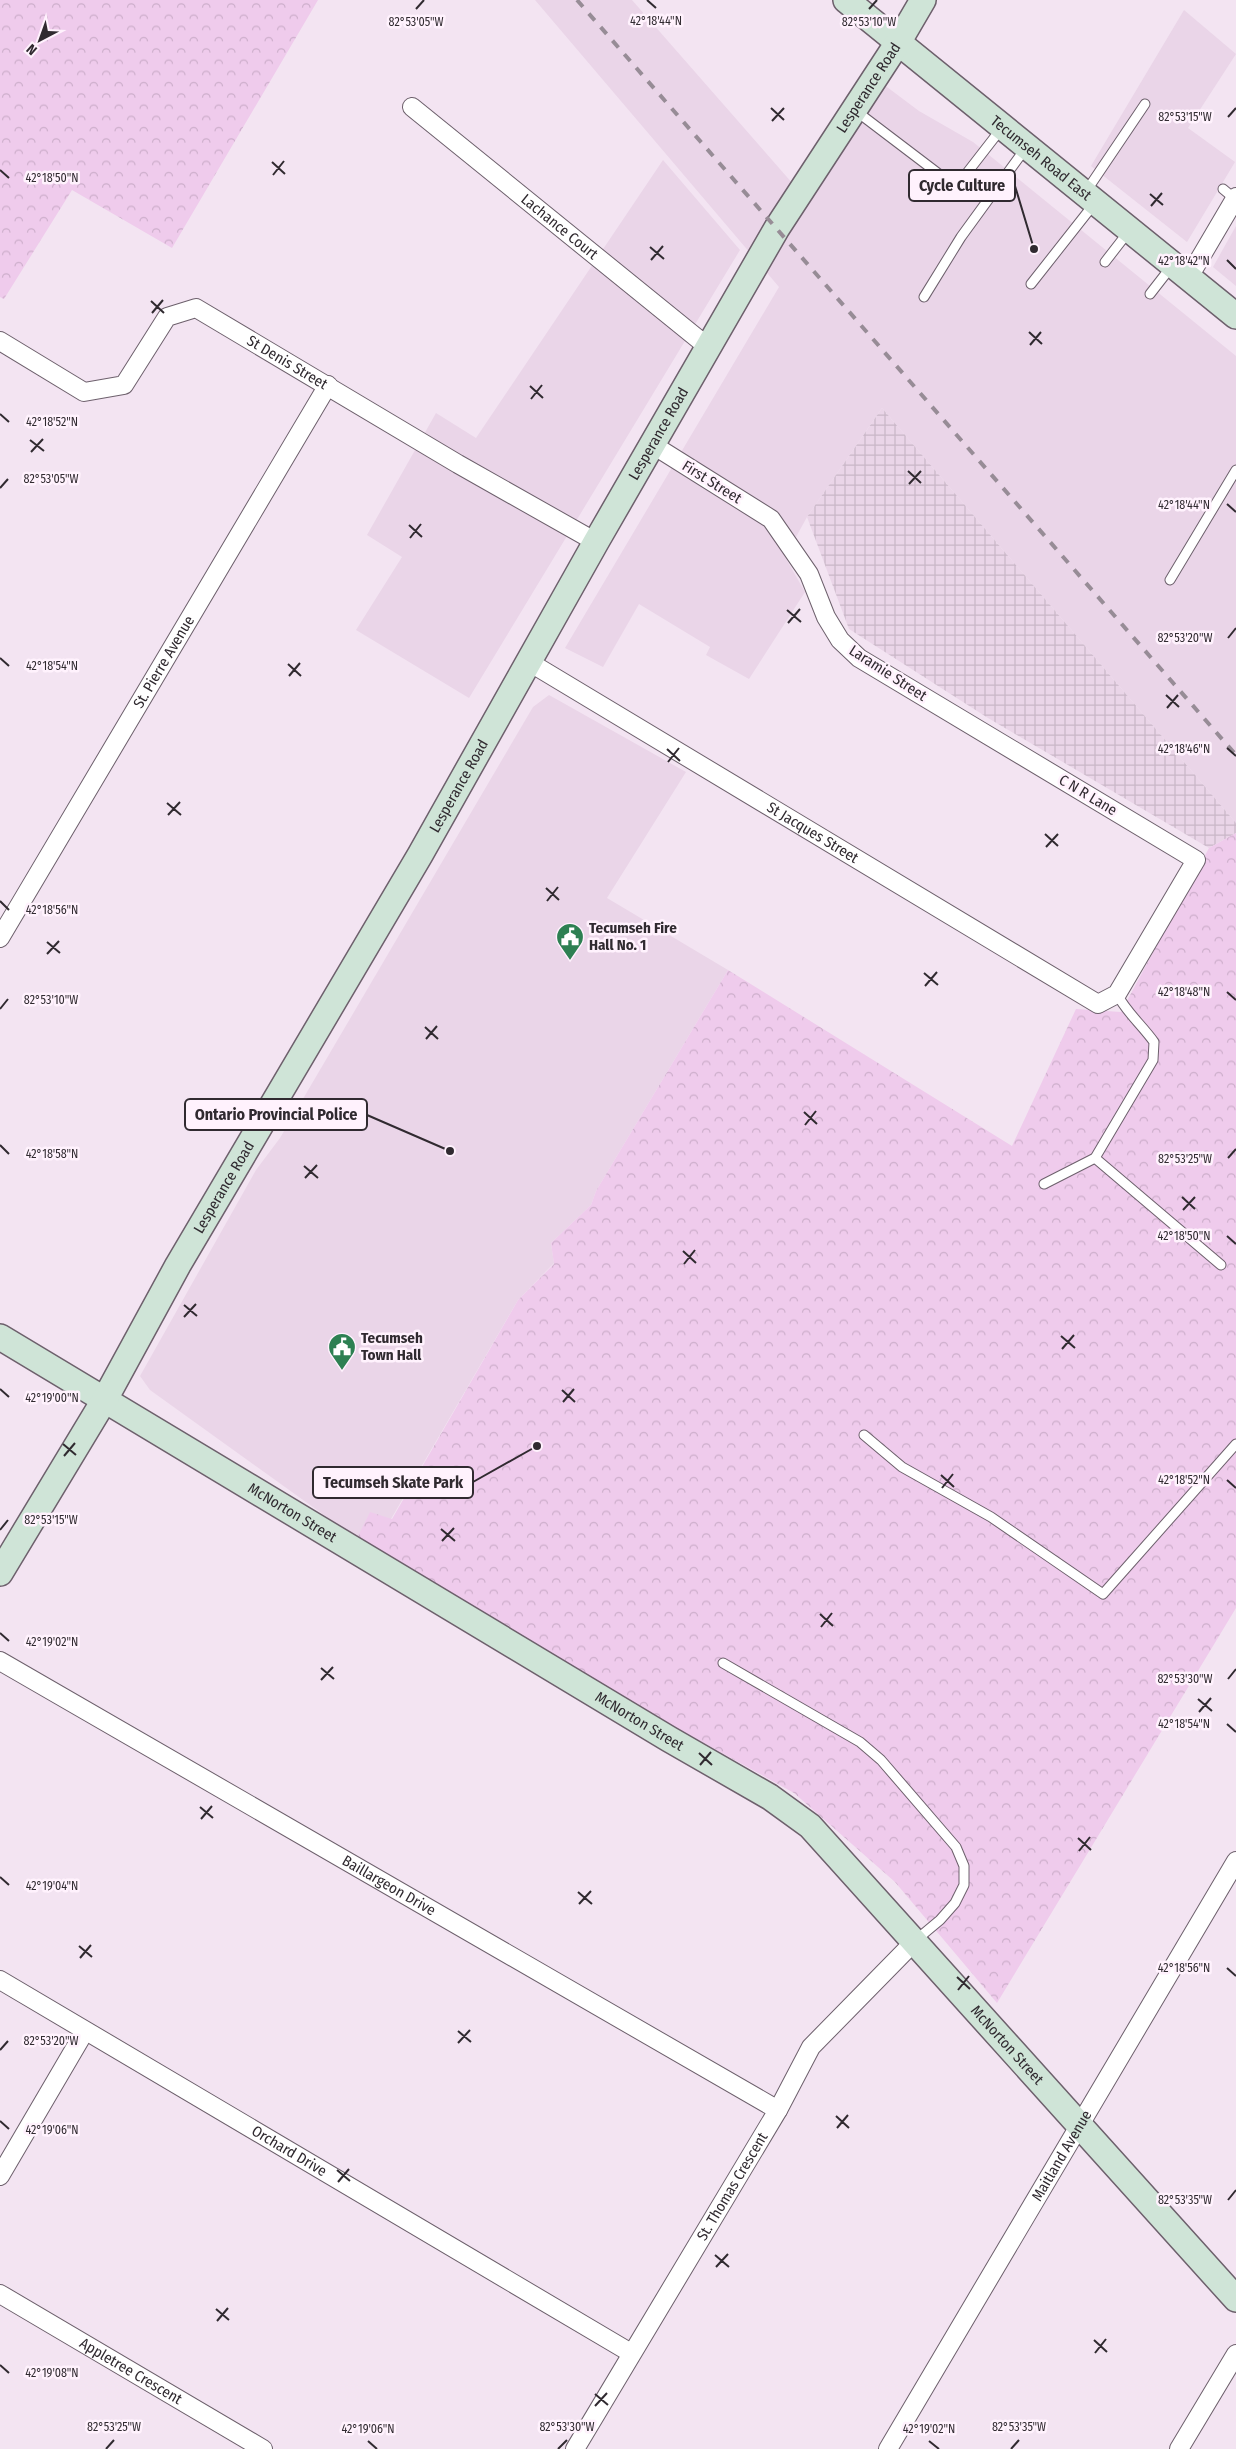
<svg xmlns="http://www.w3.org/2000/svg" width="1236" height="2449" font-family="'Fira Sans Condensed',sans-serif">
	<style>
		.built { fill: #ead5e8 }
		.industrial { fill: url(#industrial-grid) }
		.forest { fill: url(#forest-crowns) }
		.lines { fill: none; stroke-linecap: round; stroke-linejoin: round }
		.lane-casing { stroke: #6d606c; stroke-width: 11 }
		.street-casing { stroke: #6d606c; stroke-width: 20 }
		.secondary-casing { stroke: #6d606c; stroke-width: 28 }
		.lane { stroke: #fff; stroke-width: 9 }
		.street { stroke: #fff; stroke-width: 18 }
		.secondary { stroke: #cfe4d7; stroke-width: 25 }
		.rail { stroke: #978c96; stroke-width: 4; stroke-dasharray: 9 9; stroke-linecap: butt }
		.ticks { fill: none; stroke: #302a30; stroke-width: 2 }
		.labels { text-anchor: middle; stroke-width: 5; stroke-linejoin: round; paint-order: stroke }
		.street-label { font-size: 15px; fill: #302a30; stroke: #fff2fd }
		.poi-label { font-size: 15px; font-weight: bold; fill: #302a30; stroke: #fff2fd; text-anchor: start }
		.ticks-label { font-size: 12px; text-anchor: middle; fill: #302a30; stroke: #fff2fd; stroke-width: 5; stroke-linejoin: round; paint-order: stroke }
		.leader { fill: none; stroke: #302a30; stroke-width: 2 }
		.callout-dot { fill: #302a30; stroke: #fff2fd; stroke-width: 2 }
		.callout { fill: #fff2fd; stroke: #302a30; stroke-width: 2 }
		.callout-label { font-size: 16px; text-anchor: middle; font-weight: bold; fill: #302a30 }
	</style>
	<defs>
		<pattern id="industrial-grid" width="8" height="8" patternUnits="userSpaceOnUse" patternTransform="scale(1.25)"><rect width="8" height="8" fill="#ead5e8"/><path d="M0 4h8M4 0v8" fill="none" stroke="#c9b7c7"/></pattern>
		<pattern id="forest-crowns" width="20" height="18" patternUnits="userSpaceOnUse" patternTransform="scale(1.25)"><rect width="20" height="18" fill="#efcbec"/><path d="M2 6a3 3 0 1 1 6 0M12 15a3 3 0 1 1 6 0" fill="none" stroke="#cdaecb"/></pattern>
	</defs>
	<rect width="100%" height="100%" fill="#f3e4f2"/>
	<g class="built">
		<path d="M535,0H632L800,192L875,78L919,111L973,142L1236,356V823L882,408L807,517L785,557L805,592L749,679L706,655L710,647L639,604L603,667L565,648L779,287Z"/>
		<path d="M1184,10L1236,54L1188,128L1235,162L1187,242L1091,166Z"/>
		<path d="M663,160L740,250L469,698L356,630L402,557L367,535L436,413L476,438Z"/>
		<path d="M1236,226V286L1213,267Z"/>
		<path d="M549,695L686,772L607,898L728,970L596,1191L591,1205L551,1243L554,1263L518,1300L391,1519L356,1538L150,1390L140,1376L256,1170L280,1138L533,707Z"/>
	</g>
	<path class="industrial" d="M882,408L1236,823V833L1209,848L988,718L849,629L807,517Z"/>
	<g class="forest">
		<path d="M0,0H318L172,248L72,190L4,299L0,297Z"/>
		<path d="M1236,833V1608L997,2003L895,1882L794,1793L666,1722L357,1538L370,1512L392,1519L518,1300L554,1264L551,1243L591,1205L596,1191L728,970L1012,1146L1076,1009L1121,1012L1209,848Z"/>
	</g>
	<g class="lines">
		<defs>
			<g id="lane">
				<path d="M856,111L956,187L1001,129"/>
				<path d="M1223,189L1235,199"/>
				<path d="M1085,193L1145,104"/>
				<path d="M1105,262L1129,231"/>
				<path d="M1031,284L1094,204"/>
				<path d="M1150,294L1171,267"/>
				<path d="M924,297L961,237L1025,149"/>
				<path d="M1170,580L1236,470"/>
				<path d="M1095,1158L1221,1265"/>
				<path d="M1044,1184L1095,1158L1153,1060L1154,1042C1142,1025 1126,1012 1117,994"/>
				<path d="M864,1435L902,1467L991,1517L1103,1594L1236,1444"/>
				<path d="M723,1663L860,1742L881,1760L956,1847L964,1866V1885L955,1903L940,1920L916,1940"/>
			</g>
			<g id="street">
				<path id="s1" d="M412,107L708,347"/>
				<path d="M1189,277L1236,197"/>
				<path id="s2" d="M0,341L84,392L124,385L167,317L196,308L458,464L596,542"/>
				<path id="s3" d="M529,662L1098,1004L1117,994L1196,860L859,658L840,640L826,617L809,574L771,519L653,445"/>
				<path id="s4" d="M0,938L328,385"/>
				<path id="s5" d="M0,1661L778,2110"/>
				<path id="s6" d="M0,1980L631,2353"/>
				<path d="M0,2176L85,2031"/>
				<path id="s7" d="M0,2294L263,2449"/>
				<path id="s8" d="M575,2449L778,2110L811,2047L914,1942"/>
				<path id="s9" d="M888,2449L1236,1861"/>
				<path d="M1179,2449L1236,2354"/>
			</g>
			<g id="secondary">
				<path id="s10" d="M846,0L1236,316"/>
				<path id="s11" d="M0,1337L669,1739L770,1797L810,1826L1236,2299"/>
				<path id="s12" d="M0,1573L105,1399L178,1265L420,855L596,542L777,228L899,41L923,0"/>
			</g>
		</defs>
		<use href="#lane" class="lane-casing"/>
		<use href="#street" class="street-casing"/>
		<use href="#secondary" class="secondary-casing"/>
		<use href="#lane" class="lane"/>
		<use href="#street" class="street"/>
		<use href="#secondary" class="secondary"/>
		<path class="rail" d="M577,0L1236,755"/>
	</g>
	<path class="ticks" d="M647,0L656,8M416,9L424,0M869,9L877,0M771,108L784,120M1228,117L1236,108M772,121L784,108M272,162L285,174M0,170L9,178M273,175L284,161M1150,194L1163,205M1151,206L1162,193M650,247L664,259M651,260L663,246M1227,260L1236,269M151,301L164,313M152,313L163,300M1029,332L1042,344M1030,345L1041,332M530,386L543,398M531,399L542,385M0,414L9,422M30,440L44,451M31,452L43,439M908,471L921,483M909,484L921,471M0,488L8,479M1227,504L1236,512M409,525L422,537M410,538L421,524M787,610L801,622M788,623L800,609M1228,638L1236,628M0,658L9,666M288,664L301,676M289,676L300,663M1166,695L1179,707M1167,708L1178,695M1227,748L1236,756M667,749L680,761M668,762L679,748M167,803L181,815M168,815L180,802M1045,834L1058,846M1046,847L1058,834M546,888L559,900M0,901L9,910M547,901L558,887M47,942L60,953M47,954L59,941M924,973L938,985M925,986L937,972M1227,992L1236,1000M0,1009L8,999M425,1027L438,1039M426,1039L437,1026M804,1112L817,1124M805,1125L816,1111M0,1145L9,1154M1228,1158L1236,1149M304,1166L318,1178M305,1178L317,1165M1182,1197L1195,1209M1183,1210L1195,1197M1227,1236L1236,1244M683,1251L696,1263M684,1264L695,1250M184,1305L197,1316M184,1317L196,1304M1061,1336L1075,1348M1062,1349L1074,1335M0,1389L9,1397M562,1390L575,1402M563,1402L574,1389M63,1444L76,1455M64,1456L75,1443M941,1475L954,1487M1227,1480L1236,1488M942,1488L953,1474M441,1529L455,1541M0,1530L8,1520M442,1541L454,1528M820,1614L833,1626M821,1627L832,1613M0,1633L9,1641M321,1668L334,1679M1228,1679L1236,1669M321,1680L333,1667M1198,1699L1212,1711M1199,1712L1211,1698M1227,1724L1236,1732M699,1753L712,1765M700,1765L711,1752M200,1807L213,1818M201,1819L212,1806M1078,1838L1091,1850M1079,1851L1090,1837M0,1877L9,1885M578,1892L592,1904M579,1904L591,1891M79,1946L92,1957M80,1958L91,1945M1227,1968L1236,1976M957,1977L970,1989M958,1990L969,1976M458,2031L471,2042M458,2043L470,2030M0,2050L8,2041M836,2116L849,2128M0,2121L9,2129M837,2128L848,2115M337,2170L350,2181M338,2182L349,2169M1228,2200L1236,2190M715,2255L729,2267M716,2267L728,2254M216,2309L229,2320M217,2321L228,2308M1094,2340L1107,2352M1095,2353L1106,2339M0,2365L9,2373M595,2394L608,2405M595,2406L607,2393M368,2441L377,2449M929,2441L939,2449M106,2449L114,2440M558,2449L567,2440M1011,2449L1019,2440"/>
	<defs>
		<symbol id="civic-pin" viewBox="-11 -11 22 30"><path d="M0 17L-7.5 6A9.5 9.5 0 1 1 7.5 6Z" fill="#2d8052" stroke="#fff2fd"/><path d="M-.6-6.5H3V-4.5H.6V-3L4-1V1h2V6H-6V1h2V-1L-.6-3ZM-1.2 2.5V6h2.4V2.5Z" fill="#fff"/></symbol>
	</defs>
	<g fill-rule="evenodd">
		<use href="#civic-pin" x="554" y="921" width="32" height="43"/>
		<use href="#civic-pin" x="326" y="1331" width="32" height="43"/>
	</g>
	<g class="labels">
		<g class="street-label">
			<text dy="5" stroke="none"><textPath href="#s12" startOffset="1721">Lesperance Road</textPath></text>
			<text dy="5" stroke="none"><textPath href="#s10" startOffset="251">Tecumseh Road East</textPath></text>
			<text dy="5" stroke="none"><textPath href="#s1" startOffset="190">Lachance Court</textPath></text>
			<text dy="5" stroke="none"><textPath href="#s2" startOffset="356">St Denis Street</textPath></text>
			<text dy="5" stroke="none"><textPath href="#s12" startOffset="1316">Lesperance Road</textPath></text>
			<text transform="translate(712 482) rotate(32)" y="5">First Street</text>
			<text dy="5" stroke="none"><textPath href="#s4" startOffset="321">St. Pierre Avenue</textPath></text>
			<text transform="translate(888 673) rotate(33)" y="5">Laramie Street</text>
			<text dy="5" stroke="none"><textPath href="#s12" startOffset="911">Lesperance Road</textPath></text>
			<text transform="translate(1088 795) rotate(31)" y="5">C N R Lane</text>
			<text dy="5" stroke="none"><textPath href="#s3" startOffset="331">St Jacques Street</textPath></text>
			<text dy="5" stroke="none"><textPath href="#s12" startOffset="446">Lesperance Road</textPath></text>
			<text dy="5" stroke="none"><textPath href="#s11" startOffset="341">McNorton Street</textPath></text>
			<text dy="5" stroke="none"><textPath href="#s11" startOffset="746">McNorton Street</textPath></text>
			<text dy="5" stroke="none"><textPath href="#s5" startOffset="449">Baillargeon Drive</textPath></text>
			<text dy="5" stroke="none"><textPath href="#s11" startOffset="1241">McNorton Street</textPath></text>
			<text dy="5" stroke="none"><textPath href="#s6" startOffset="336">Orchard Drive</textPath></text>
			<text dy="5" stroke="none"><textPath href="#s9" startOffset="341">Maitland Avenue</textPath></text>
			<text dy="5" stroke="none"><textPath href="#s8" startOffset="306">St. Thomas Crescent</textPath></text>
			<text dy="5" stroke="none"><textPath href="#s7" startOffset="152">Appletree Crescent</textPath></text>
		</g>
		<g class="poi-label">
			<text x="589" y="933">Tecumseh Fire<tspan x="589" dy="17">Hall No. 1</tspan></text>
			<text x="361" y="1343">Tecumseh<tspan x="361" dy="17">Town Hall</tspan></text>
		</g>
	</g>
	<g class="ticks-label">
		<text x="656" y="25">42°18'44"N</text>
		<text x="416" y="26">82°53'05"W</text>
		<text x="869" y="26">82°53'10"W</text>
		<text x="1185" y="121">82°53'15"W</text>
		<text x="52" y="182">42°18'50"N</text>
		<text x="1184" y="265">42°18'42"N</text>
		<text x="52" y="426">42°18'52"N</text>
		<text x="51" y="483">82°53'05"W</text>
		<text x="1184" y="509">42°18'44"N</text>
		<text x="1185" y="642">82°53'20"W</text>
		<text x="52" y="670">42°18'54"N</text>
		<text x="1184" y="753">42°18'46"N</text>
		<text x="52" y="914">42°18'56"N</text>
		<text x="1184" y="996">42°18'48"N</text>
		<text x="51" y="1004">82°53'10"W</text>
		<text x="52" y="1158">42°18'58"N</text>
		<text x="1185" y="1163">82°53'25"W</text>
		<text x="1184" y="1240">42°18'50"N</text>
		<text x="52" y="1402">42°19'00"N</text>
		<text x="1184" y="1484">42°18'52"N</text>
		<text x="51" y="1524">82°53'15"W</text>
		<text x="52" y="1646">42°19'02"N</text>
		<text x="1185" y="1683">82°53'30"W</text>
		<text x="1184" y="1728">42°18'54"N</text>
		<text x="52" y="1890">42°19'04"N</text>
		<text x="1184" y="1972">42°18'56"N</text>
		<text x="51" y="2045">82°53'20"W</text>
		<text x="52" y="2134">42°19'06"N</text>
		<text x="1185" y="2204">82°53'35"W</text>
		<text x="52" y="2377">42°19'08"N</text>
		<text x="114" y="2431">82°53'25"W</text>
		<text x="567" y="2431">82°53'30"W</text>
		<text x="1019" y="2431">82°53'35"W</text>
		<text x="368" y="2433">42°19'06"N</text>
		<text x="929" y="2433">42°19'02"N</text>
	</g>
	<path class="leader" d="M1034 249L1015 186M450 1151L367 1115M537 1446L473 1482"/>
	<g class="callout-dot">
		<circle cx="1034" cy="249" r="5"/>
		<circle cx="450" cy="1151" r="5"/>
		<circle cx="537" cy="1446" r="5"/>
	</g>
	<g class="callout">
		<rect x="909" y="170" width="106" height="31" rx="5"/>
		<rect x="185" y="1099" width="182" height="31" rx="5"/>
		<rect x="313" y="1467" width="160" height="31" rx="5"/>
	</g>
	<g class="callout-label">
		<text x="962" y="191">Cycle Culture</text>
		<text x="276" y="1120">Ontario Provincial Police</text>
		<text x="393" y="1488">Tecumseh Skate Park</text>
	</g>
	<g transform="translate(40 40) rotate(221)" stroke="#fff2fd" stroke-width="4" paint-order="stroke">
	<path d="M0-4L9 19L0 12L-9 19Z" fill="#302a30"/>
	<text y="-8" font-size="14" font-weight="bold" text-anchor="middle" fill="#302a30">N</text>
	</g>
</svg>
